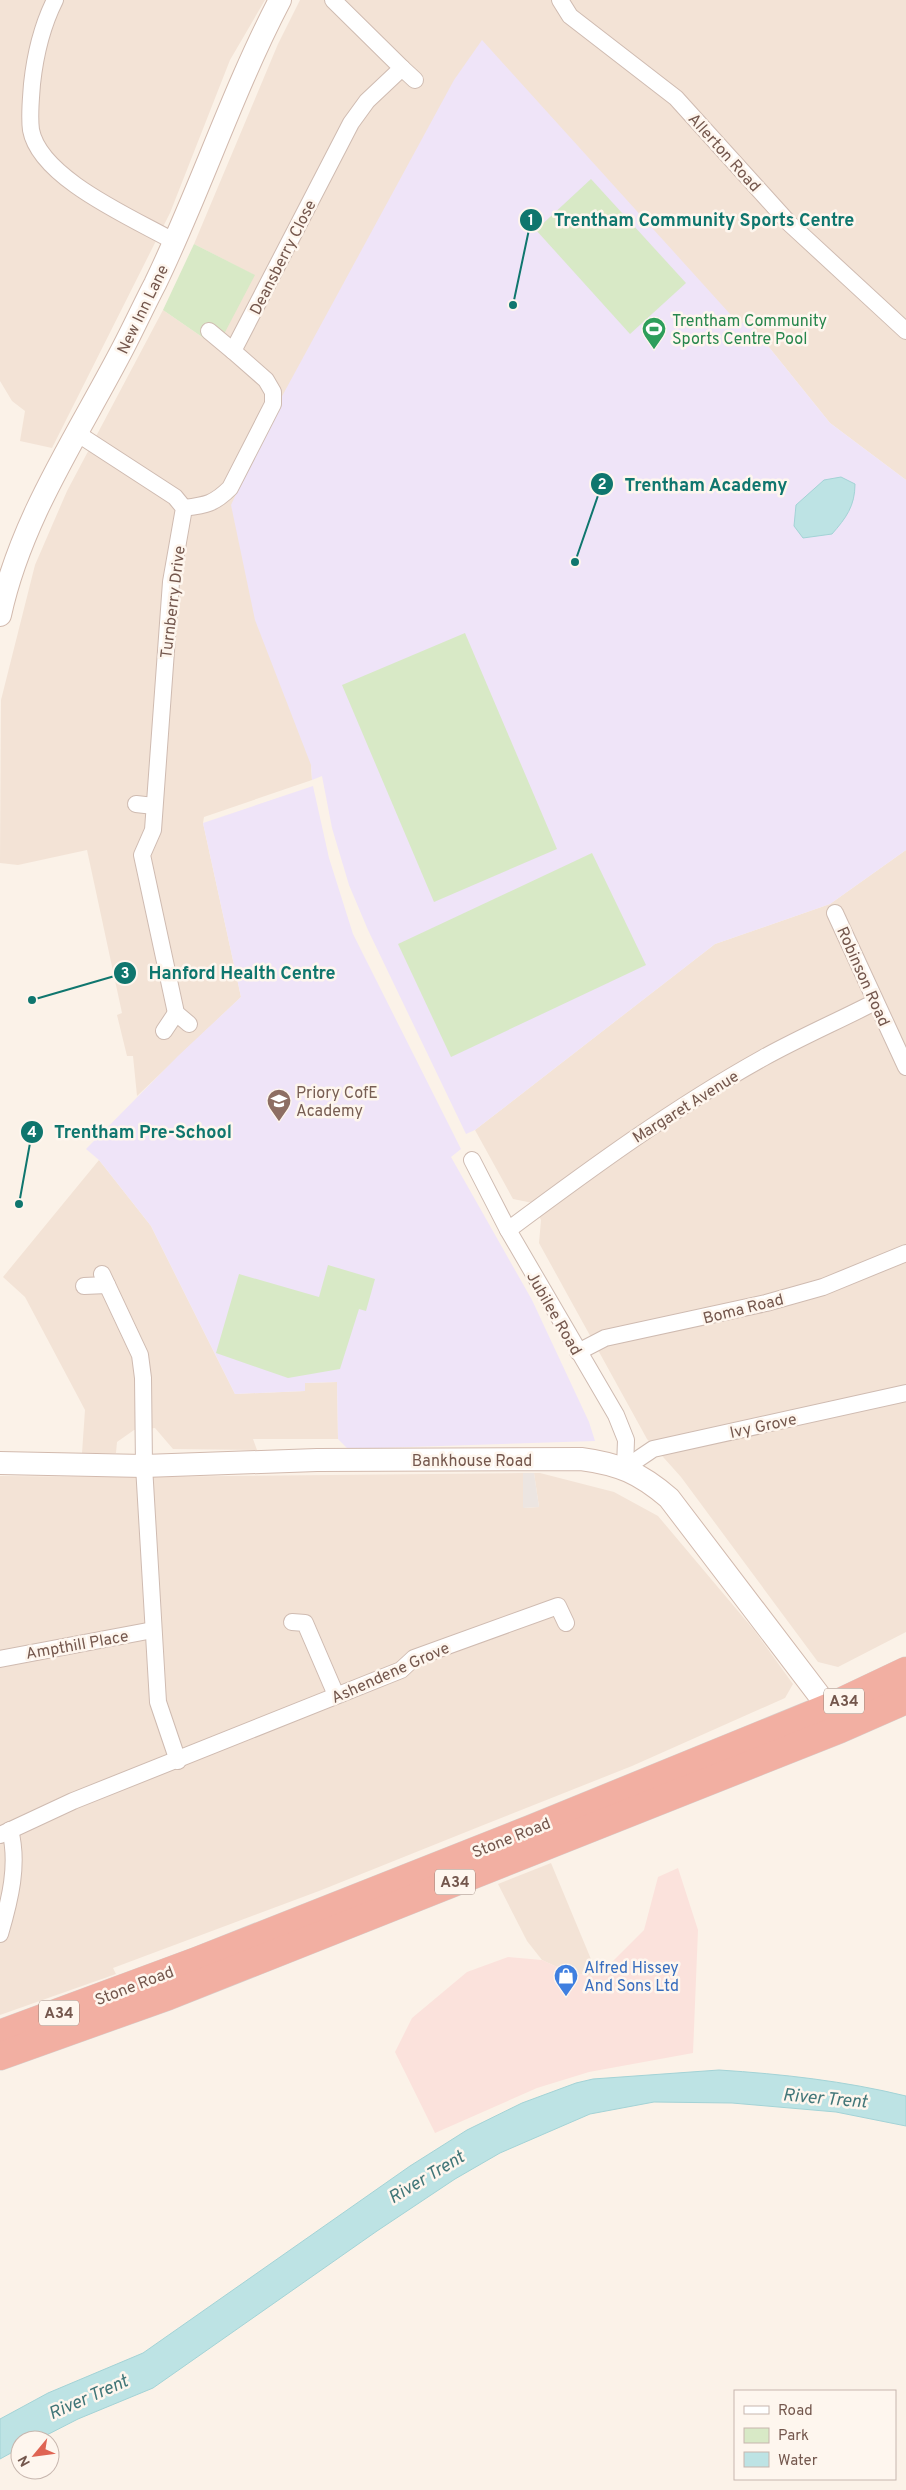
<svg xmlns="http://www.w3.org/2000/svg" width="906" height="2490" font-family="Overpass,sans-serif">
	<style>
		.residential { fill: #f3e3d6 }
		.commercial { fill: #fbe2dc }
		.industrial { fill: #ece5e1 }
		.education { fill: #efe4f8 }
		.green { fill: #d8e9c6 }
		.water { fill: #bde3e4; stroke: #a3d3d6 }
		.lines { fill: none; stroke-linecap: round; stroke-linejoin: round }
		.street-casing { stroke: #cfbbb1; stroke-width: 18 }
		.secondary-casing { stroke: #d2baae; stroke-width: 24 }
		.highway-casing { stroke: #d8d0cd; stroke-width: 29 }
		.street { stroke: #fff; stroke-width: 16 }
		.secondary { stroke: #fff; stroke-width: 22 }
		.highway { stroke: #f2afa2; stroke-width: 28 }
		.labels { text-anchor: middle; stroke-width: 5; stroke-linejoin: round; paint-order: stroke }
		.shield { fill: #fef6ee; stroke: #9d877d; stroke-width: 1 }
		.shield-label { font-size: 15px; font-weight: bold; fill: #74574d }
		.street-label { font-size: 16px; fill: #74574d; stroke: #fef6ee }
		.leisure-label { font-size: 16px; fill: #27864d; stroke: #fef6ee; text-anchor: start }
		.education-label { font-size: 16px; fill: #785e54; stroke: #fef6ee; text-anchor: start }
		.shop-label { font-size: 16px; fill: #366cbe; stroke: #fef6ee; text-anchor: start }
		.water-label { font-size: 18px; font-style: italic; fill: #417678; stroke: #fef6ee }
		.leader { fill: none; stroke: #0f766e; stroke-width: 2 }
		.callout-dot { fill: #0f766e; stroke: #fef6ee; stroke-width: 2 }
		.mark-label { font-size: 15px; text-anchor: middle; font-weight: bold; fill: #fff }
		.callout-label { font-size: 18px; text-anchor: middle; font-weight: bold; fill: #0f766e; stroke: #fef6ee; stroke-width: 5; stroke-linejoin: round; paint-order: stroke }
	</style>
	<rect width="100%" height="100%" fill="#fbf2e8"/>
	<g class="residential">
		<path d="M0,0H265L230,60L170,213L52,448L20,441L25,411L12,401L0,381Z"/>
		<path d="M300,0H906V480L830,423L752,326H741L311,766L312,780L204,817L203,823L241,997L137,1096L133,1056H127L117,1015L122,1013L87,850L18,865L0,863L1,700L35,565L67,491L163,310L205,339L254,275L194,244L278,44Z"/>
		<path d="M906,850V1632L838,1667L818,1662L681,1477L647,1439L539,1243L541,1220L533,1203L513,1199L475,1130L715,944L830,904Z"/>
		<path d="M99,1160L151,1226L235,1394L305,1391V1383L337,1382L338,1439H253L257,1450L173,1449L155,1428L134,1430L117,1442L116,1453H82L85,1410L25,1297L3,1277Z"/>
		<path d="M523,1473L524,1508L539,1507L534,1473H540L614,1492L658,1516L754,1630L793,1684L785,1698L632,1766L481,1826L319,1891L113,1968L116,1974L0,2015V1476L124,1477Z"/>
		<path d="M551,1863L598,1976L570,1973L542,1960L527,1941L498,1884Z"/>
	</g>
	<path class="commercial" d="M678,1868L698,1930L693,2053L589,2072L537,2088L435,2133L395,2052L412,2018L467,1972L508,1957L542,1960L570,1973L598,1976L644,1930L658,1877Z"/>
	<path class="industrial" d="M523,1473H534L539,1507L523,1508Z"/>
	<g class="education">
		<path d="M482,40L740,325L745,320L752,326L830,423L906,480V850L830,904L715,944L475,1130L466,1134L368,930L349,885L332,828L322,776L312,780L311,765L255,620L231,505L280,400L454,80Z"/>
		<path d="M313,786L329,858L353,934L461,1149L451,1157L532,1300L589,1422L595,1441L348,1449L338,1439L337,1382L305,1383V1391L235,1394L151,1226L99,1160L86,1149L178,1056L241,997L203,823Z"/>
	</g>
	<g class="green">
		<path d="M591,179L686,283L630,334L536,230Z"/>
		<path d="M194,244L255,275L223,336L212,327L205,339L163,310Z"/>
		<path d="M465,633L557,849L434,902L342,685Z"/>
		<path d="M592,853L646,965L451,1057L398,944Z"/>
		<path d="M328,1265L375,1279L366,1311L359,1309L340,1369L288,1378L216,1353L239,1274L319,1297Z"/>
	</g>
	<g class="water">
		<path d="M841,477L855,484C855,506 846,518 832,534L803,538L794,526L796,505L824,480Z"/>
		<path d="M719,2070C782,2074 845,2081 906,2096V2126L836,2112L732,2103L654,2102L590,2114L500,2153L455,2179L377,2231L153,2388L78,2419L37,2440H20V2448L0,2459V2419L48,2393L143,2353L410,2166L467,2130L522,2103L576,2083L593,2079Z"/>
	</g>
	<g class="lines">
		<defs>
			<g id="street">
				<path d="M55,0C42,26 35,56 32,84C31,99 29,115 31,130C40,179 135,219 175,242"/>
				<path d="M560,0L570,16L676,98L789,223L906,331"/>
				<path d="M402,68L415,80"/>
				<path d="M209,331L233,351"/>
				<path d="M75,432L175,497L184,508L171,582L153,830L142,855L176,1013L189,1024"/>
				<path d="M184,508C206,505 214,504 230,488L273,404V392L266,380L233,351L351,123L367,101L402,68L333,0"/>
				<path d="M136,804L154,806"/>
				<path d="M835,913L906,1067"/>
				<path d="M164,1031L176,1013"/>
				<path d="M472,1160L508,1230L616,1415L626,1440L625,1468"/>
				<path d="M508,1230C590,1169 673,1108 763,1058C799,1038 838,1021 875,1002"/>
				<path d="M102,1274L140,1355L143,1378L144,1466L158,1702L178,1761"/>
				<path d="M84,1286L107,1285"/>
				<path d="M578,1352L605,1338L766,1303L823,1287L906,1253"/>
				<path d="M625,1468L653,1449L906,1393"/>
				<path d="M292,1622L305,1623L336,1695"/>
				<path d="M0,1659L153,1630"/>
				<path d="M0,1835L73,1801L401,1670L414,1658L558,1606L566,1623"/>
				<path d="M0,1934C10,1900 19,1864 10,1830"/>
			</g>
			<g id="secondary">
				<path d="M0,615C21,518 78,435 123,348C134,327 144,305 155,284C200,191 232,92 280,0"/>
				<path d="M0,1463L144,1466L317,1460L581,1459C619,1464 640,1473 669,1498L838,1720"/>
			</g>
			<g id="highway">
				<path d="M0,2034L197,1961L531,1829L830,1707L906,1671"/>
				<path d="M0,2056L168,1996L840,1729L906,1700"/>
			</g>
		</defs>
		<use href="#street" class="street-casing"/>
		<use href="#secondary" class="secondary-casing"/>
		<use href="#highway" class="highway-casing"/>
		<use href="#street" class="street"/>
		<use href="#secondary" class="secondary"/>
		<use href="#highway" class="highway"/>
	</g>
	<defs>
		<symbol id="stadium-pin" viewBox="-11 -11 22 30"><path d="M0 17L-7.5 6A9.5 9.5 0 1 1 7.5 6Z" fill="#2e9e5b" stroke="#fef6ee"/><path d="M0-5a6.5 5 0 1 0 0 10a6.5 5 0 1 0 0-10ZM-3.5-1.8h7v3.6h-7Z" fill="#fff"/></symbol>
		<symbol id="school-pin" viewBox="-11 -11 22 30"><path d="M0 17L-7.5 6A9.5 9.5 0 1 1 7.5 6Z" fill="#8d6e63" stroke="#fef6ee"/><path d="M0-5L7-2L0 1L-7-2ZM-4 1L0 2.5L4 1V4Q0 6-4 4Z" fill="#fff"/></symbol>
		<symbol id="shop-pin" viewBox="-11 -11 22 30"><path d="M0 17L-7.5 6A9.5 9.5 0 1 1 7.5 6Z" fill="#3f7fe0" stroke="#fef6ee"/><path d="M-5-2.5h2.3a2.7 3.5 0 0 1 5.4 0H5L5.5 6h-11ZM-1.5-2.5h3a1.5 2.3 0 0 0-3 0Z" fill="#fff"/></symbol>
	</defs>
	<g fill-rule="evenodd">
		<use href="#stadium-pin" x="640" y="315" width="28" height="38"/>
		<use href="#school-pin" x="265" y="1087" width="28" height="38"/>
		<use href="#shop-pin" x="552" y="1962" width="28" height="38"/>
	</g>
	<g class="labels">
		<g class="shield">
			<rect x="824" y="1688.5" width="40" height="25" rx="4"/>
			<rect x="435" y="1869.5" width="40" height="25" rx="4"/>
			<rect x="39" y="2000.5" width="40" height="25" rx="4"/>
		</g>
		<g class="shield-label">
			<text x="844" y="1706">A34</text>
			<text x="455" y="1887">A34</text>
			<text x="59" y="2018">A34</text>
		</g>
		<g class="street-label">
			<text transform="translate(725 152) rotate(48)" y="6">Allerton Road</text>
			<text transform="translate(282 257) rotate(-63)" y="6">Deansberry Close</text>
			<text transform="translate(142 309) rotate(-64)" y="6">New Inn Lane</text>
			<text transform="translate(172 602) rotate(-83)" y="6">Turnberry Drive</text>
			<text transform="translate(864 976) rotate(66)" y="6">Robinson Road</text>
			<text transform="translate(685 1106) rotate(-32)" y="6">Margaret Avenue</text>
			<text transform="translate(743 1308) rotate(-14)" y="6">Boma Road</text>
			<text transform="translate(555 1313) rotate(60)" y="6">Jubilee Road</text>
			<text transform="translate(763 1425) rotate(-12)" y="6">Ivy Grove</text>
			<text x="472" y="1466">Bankhouse Road</text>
			<text transform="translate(77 1644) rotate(-10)" y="6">Ampthill Place</text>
			<text transform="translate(390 1672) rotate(-24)" y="6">Ashendene Grove</text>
			<text transform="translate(511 1837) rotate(-22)" y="6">Stone Road</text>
			<text transform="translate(134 1985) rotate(-21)" y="6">Stone Road</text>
		</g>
		<g class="leisure-label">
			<text x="672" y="326">Trentham Community<tspan x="672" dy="18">Sports Centre Pool</tspan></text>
		</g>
		<g class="education-label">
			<text x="296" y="1098">Priory CofE<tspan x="296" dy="18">Academy</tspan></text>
		</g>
		<g class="shop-label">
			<text x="584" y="1973">Alfred Hissey<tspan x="584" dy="18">And Sons Ltd</tspan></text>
		</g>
		<g class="water-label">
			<text transform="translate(825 2098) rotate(5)" y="6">River Trent</text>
			<text transform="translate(426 2177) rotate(-31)" y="6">River Trent</text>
			<text transform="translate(88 2397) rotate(-24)" y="6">River Trent</text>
		</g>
	</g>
	<path class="leader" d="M513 305L531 220M575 562L602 484M32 1000L125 973M19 1204L32 1132"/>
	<g class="callout-dot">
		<circle cx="513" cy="305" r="5"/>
		<circle cx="575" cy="562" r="5"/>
		<circle cx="32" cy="1000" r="5"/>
		<circle cx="19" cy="1204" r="5"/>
		<circle cx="531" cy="220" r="12"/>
		<circle cx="602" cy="484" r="12"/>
		<circle cx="125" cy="973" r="12"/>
		<circle cx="32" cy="1132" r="12"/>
	</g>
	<g class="mark-label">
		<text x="531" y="225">1</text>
		<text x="602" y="489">2</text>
		<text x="125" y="978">3</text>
		<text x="32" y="1137">4</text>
	</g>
	<g class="callout-label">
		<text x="704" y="226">Trentham Community Sports Centre</text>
		<text x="706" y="491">Trentham Academy</text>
		<text x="242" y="979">Hanford Health Centre</text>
		<text x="143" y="1138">Trentham Pre-School</text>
	</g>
	<rect x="734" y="2390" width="162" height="90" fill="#fef6ee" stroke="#c7b6ae"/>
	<rect x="744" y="2406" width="25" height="8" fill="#ffffff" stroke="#c7b6ae"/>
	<text x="778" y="2415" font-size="15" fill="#74574d">Road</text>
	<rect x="744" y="2428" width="25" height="15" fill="#d8e9c6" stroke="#c7b6ae"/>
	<text x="778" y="2440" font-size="15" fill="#74574d">Park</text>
	<rect x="744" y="2452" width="25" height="15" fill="#bde3e4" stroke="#c7b6ae"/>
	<text x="778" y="2465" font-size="15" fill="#74574d">Water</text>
	<g transform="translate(35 2455) rotate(241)"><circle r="24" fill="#fef6ee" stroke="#c7b6ae"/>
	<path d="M0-4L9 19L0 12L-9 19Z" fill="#df6453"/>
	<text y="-8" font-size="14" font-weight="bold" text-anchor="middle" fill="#74574d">N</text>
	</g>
</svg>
